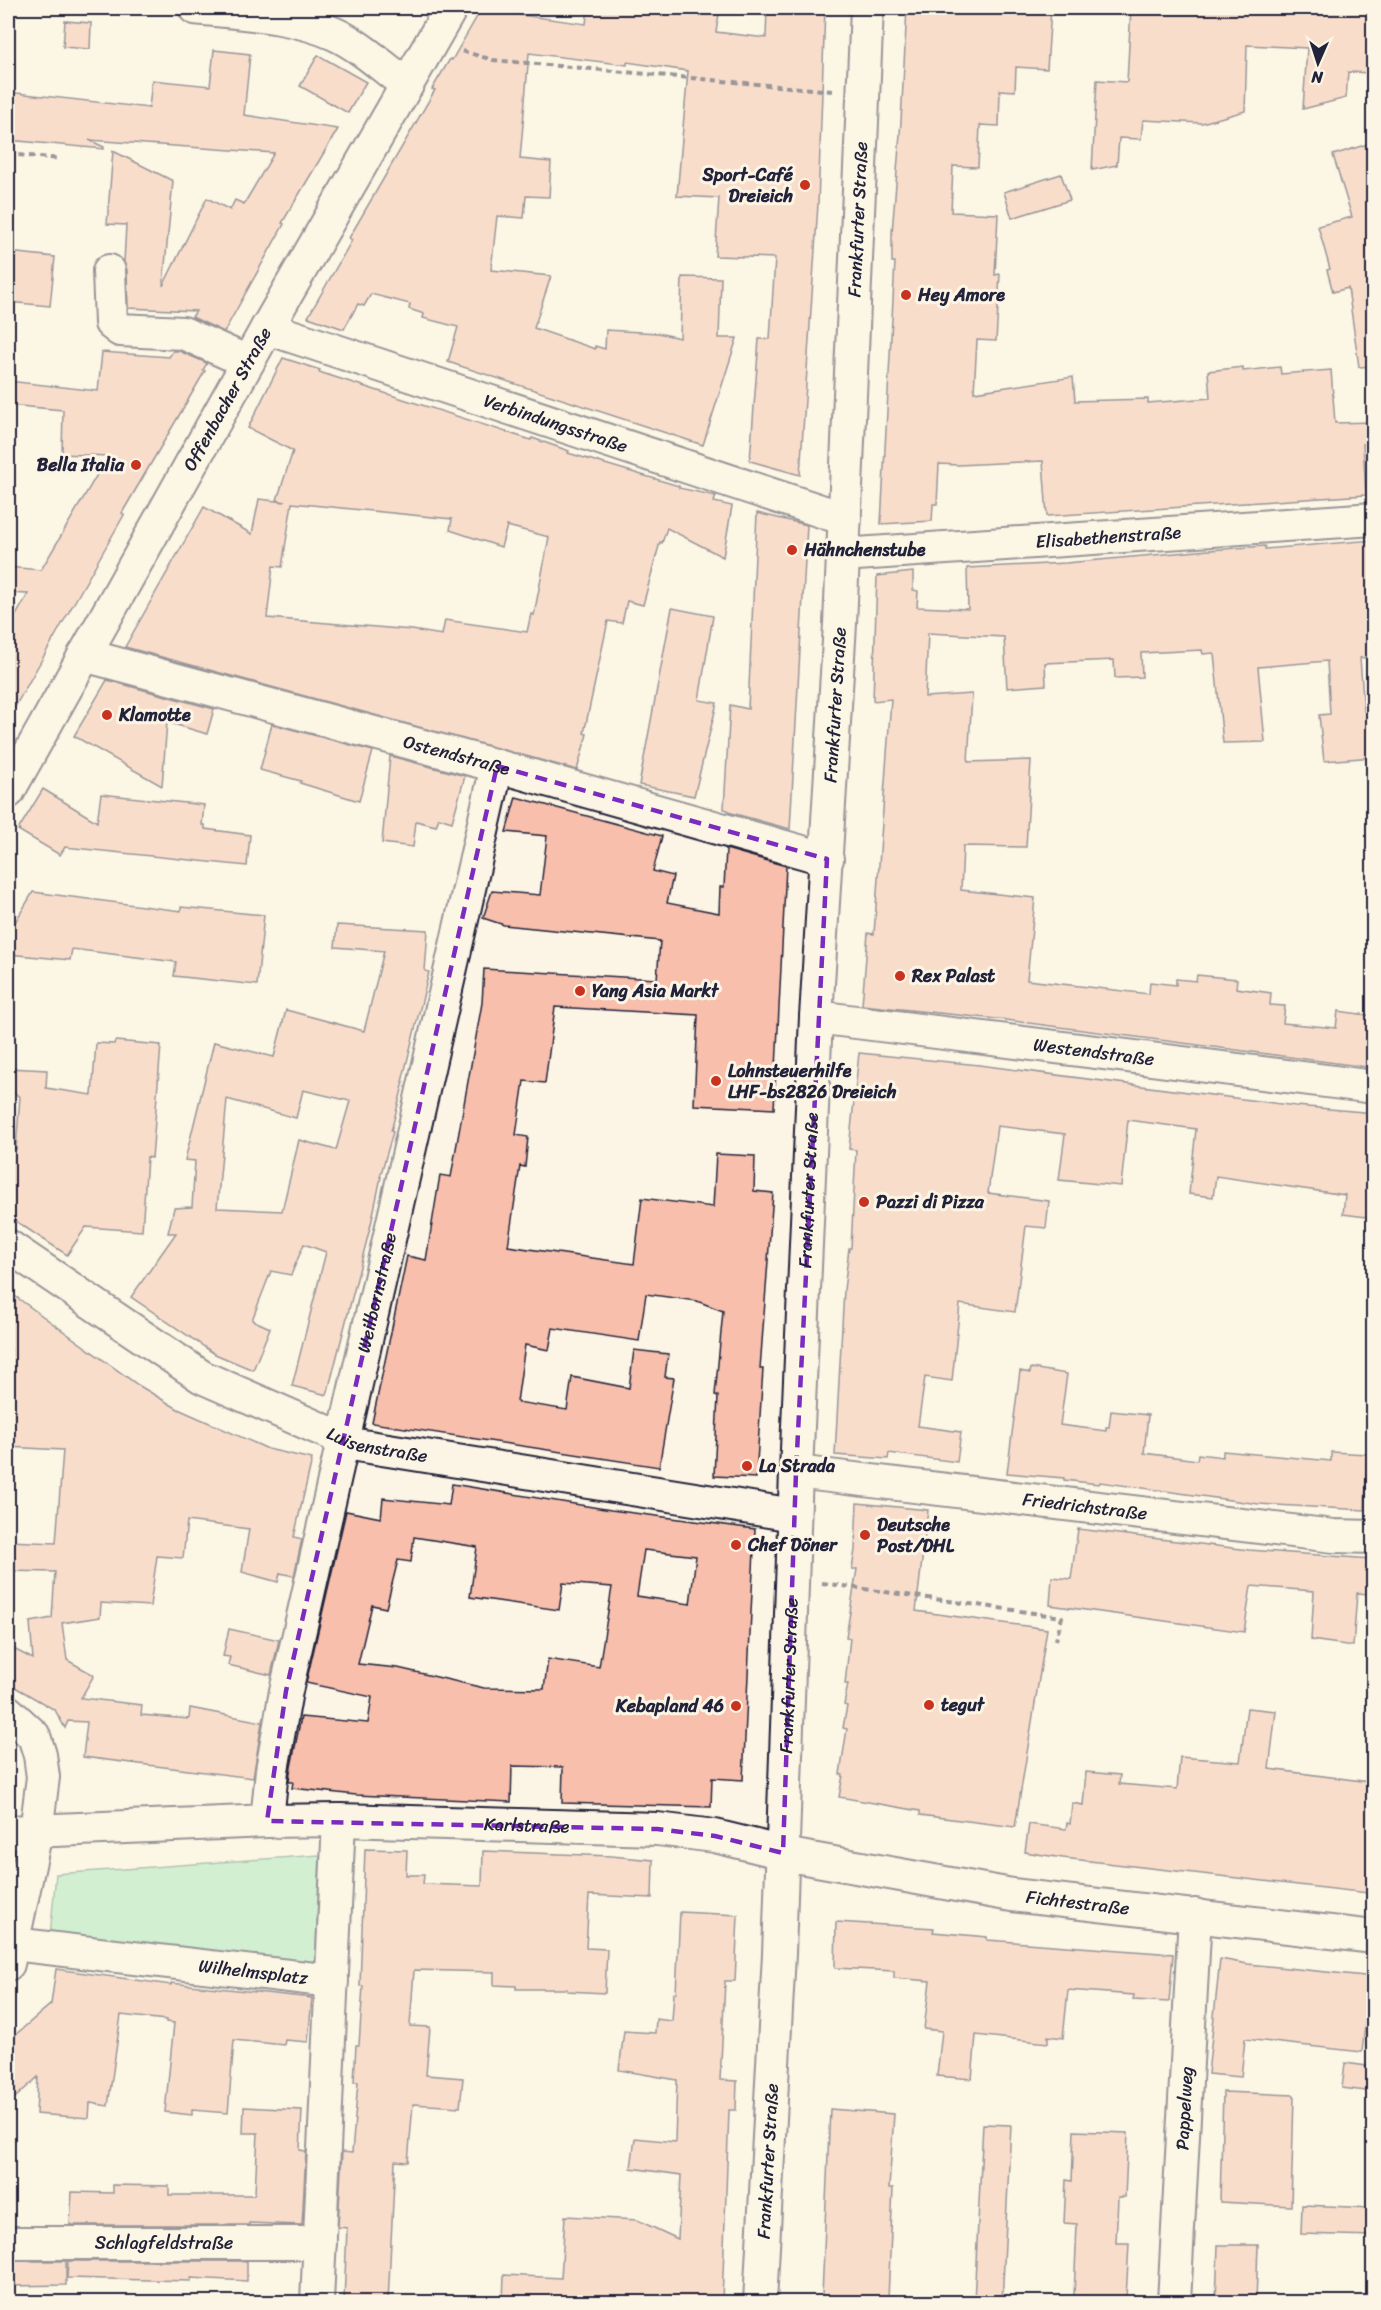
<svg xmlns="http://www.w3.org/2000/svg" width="1381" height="2310" font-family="Sriracha,sans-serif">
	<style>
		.green { fill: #a0e9b8; stroke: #61867a; stroke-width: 1.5 }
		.building { fill: #f7bfac; stroke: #22223b; stroke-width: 1.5; fill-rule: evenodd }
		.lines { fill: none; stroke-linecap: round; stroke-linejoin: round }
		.minor-casing { stroke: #22223b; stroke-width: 36 }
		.path { stroke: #22223b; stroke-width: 4; stroke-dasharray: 6 4.5; stroke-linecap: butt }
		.minor { stroke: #fcf5e5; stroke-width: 32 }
		.marked { fill: none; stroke: #7b2cbf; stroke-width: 4.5; stroke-dasharray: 12 8; stroke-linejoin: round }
		.poi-dot { fill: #c8321e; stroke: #fcf5e5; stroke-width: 2 }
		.labels { text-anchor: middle; stroke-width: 6; stroke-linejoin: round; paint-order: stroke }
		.poi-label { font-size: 18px; font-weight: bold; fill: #22223b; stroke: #fcf5e5; text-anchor: start }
		.street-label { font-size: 18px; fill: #22223b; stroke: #fcf5e5 }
	</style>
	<rect width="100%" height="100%" fill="#fcf5e5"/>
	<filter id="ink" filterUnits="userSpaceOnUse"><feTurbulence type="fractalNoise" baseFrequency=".0167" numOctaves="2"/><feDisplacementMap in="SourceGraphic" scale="12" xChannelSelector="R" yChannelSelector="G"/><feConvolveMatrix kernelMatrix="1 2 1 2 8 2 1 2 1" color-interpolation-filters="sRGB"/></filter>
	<g filter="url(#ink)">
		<path class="green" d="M320,1855L315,1963L50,1935L56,1874Z"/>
		<g class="building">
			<path d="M482,8H524L520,15L586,24L588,8H720L716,32L766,38L767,8H825L818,204L800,475L750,461L759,339H770L775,258L715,256L719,198L677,196L688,71L627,62V65L529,53L520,159L551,162L549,197L526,196L524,218L497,216L491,270L551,276L534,328L595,349V346L605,349L606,330L658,333L680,338L682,277L721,278L719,338H737L703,445L448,362L458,327L423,318L424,314L409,309L410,304L371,294L364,306L358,304L344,329L308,317L352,240L349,238L435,90L432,89L450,59L452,60Z"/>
			<path d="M907,8H1051L1047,69L1016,67L1015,91L1000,90L999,126L980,125L978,167L953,166L951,212L998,214L995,275L1000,274L996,341L977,340L974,392L1073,377L1075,401L1148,399V403L1210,398L1208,371L1243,367V371L1280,367L1281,374L1331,370L1335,423L1374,422V443L1363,444L1366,495L1047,516L1043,461L958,465L939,464L937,504H933L932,521L881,524L895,262H892V233L901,122Z"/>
			<path d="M1131,8H1374V73L1348,72L1346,98L1303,109L1307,48L1247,45L1245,111L1202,123L1143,120L1141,139L1119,138L1117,165L1092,170L1097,80L1127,82Z"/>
			<path d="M65,21L91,23L90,49L63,47Z"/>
			<path d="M214,50L250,54L244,115L338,129L282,223L284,224L224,332L192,317L196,311L128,308L127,270L124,262L126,225L107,224L113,151L173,181L163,286L207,198L230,210L235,200L244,204L274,153L89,140L104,147V149L8,140V92L149,108L152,80L210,86Z"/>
			<path d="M318,55L366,82L348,113L300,86Z"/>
			<path d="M1374,142V366L1359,367L1348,288L1333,292L1327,270L1330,269L1318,226L1352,217L1333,155Z"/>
			<path d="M1061,174L1070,200L1012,218L1004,192Z"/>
			<path d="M8,252L55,257L50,306L8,302Z"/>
			<path d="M173,351H179L207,363L203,370L205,371L122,513L124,515L8,719V630L28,594L8,593V567L41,570L108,456L62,454L63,410L8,405V381L98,391L102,352L169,357Z"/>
			<path d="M283,358L320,370L319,372L531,440L532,438L569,451L568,453L679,486V488L716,496L714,502L732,506L723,557L667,528L662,543L660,542L643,605L627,601L622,623L608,621L584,733L587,734L577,770L125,647L204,507L252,534L259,499L285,502L277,500L293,451L248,428ZM292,503L452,519L450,530L501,547L507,526L549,537L534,615L531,614L527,632L445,620L442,635L412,630L267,618L273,566L282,567Z"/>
			<path d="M757,513L807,525L790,829L728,812V810L724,809L730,705L748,709Z"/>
			<path d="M1374,540V657L1360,658L1364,711H1368L1373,757L1324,761L1319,715L1330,714L1327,661L1258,667L1265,742L1223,743L1214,653L1203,654L1202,650L1141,653L1142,677L1115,678L1114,660L1045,663L1046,685L1007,688L1004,637L928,633L925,697L972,694L968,762L1031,760L1026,847L963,846L961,890L1035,898L1027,980L1149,994L1150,982L1176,985V979L1196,981L1197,975L1237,979L1236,988L1271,993L1270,1005L1285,1006L1283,1023L1336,1028L1338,1011L1374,1016V1068L1006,1020L862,1005L868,933L874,934L891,699L873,701L877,576L913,572V590L918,591L917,607L968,609L967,568L1066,563L1209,550L1265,546V549Z"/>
			<path d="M672,608L713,616L699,700L717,703L694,796L639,785Z"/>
			<path d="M107,680L214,709L207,734L167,722L162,786L74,736Z"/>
			<path d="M272,724L373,751L359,801L300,783L301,781L260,770Z"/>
			<path d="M390,756L465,776L452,822L439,818L436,826L416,821L413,847L382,843Z"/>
			<path d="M43,789L97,822L101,794L204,805L202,825H205V829L250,835L247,866L65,847L60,855L18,830Z"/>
			<path d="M516,797L662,836L653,871L673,876L667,903L719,913L720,887H724L726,849L786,866L774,1109L694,1105L698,1015L555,1007L545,1083L524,1081L516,1135L528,1137L525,1167L520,1166L508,1246L634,1264L642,1198L713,1207L716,1154L755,1156L754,1191L773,1193L760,1369H763L756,1478L714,1476L718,1396L715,1395L723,1311L697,1301L646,1294L639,1341L553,1328L549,1350L525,1345L517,1402L567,1410L572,1377L629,1388L634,1350L668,1354L665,1377L674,1378L659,1467L372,1423L407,1256L426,1260L440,1175L451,1177L482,1003L484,969L657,979L660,941L504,925L483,918L492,891L540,895L547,836L506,832Z"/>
			<path d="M33,892L181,911V907L264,915L257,985L174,976L176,962L72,949L70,960L8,954V934Z"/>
			<path d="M337,925L428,930L425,971L429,972L402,1082H404L391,1131L393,1132L380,1177H381L371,1224L327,1395L292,1386L326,1252L304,1244L291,1275L271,1271L252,1320L270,1328L253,1370L215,1354L131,1297L176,1233H168L174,1208L192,1207L195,1161L185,1160L214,1042L274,1057L286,1010L364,1031L384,951L335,947ZM303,1090L350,1101L336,1150L299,1140L282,1211L217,1208L227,1099L296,1118Z"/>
			<path d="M115,1041L161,1045L152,1158L147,1157L142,1231L86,1227L67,1255L8,1216V1145L16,1149L20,1097L8,1089V1068L47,1070L46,1088L92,1095L96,1043L114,1044Z"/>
			<path d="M859,1053L979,1065L1296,1106L1374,1113V1154L1369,1192L1374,1193V1218L1343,1214L1345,1195L1216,1176L1213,1197L1189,1194L1196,1129L1128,1120L1121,1186L1059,1180L1065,1134L997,1126L988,1193L1049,1201L1046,1228L1026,1226L1015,1312L960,1304L952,1381L925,1377L918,1426L961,1432L957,1462L889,1453L888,1459L835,1455L844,1290L849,1248H851L856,1150L849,1149Z"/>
			<path d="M8,1291L138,1385L178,1409L268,1449L312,1459L294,1537L302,1539L294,1576L280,1573L278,1582L242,1572L249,1529L187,1521L183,1558L157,1556L150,1606L101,1603L100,1617L62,1623L67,1660L94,1675L81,1698L142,1705L141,1715L189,1719L190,1708L262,1722L253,1778L83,1757L87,1722L68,1721L65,1728L55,1710L8,1683V1646L33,1659L30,1622L52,1618L55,1572L8,1571V1541L56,1543L63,1450L8,1447V1396L11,1349L8,1347Z"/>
			<path d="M1031,1368L1067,1374L1060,1425L1106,1431V1427H1109L1111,1411L1148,1415L1144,1453L1197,1460L1198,1454L1223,1457V1451L1331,1461V1452L1367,1454L1365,1510L1259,1504L1100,1482L1099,1484L1064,1480V1478L1007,1473L1020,1371L1030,1373Z"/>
			<path d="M452,1484L611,1510L755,1529L743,1780L712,1778L711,1807L562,1803L563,1767L512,1766L511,1802L356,1795L292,1788L293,1782H289L290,1772L301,1717L368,1723L372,1697L306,1683L346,1511L381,1518L383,1498L449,1505ZM414,1537L477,1547L470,1597L559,1610L563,1583L612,1587L599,1667L548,1659L544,1689L484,1688L398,1668L358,1664L372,1605L386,1608L398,1560L411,1562ZM644,1550L696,1556L690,1604L637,1596Z"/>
			<path d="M857,1503L928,1510L916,1611L1047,1629L1015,1827L920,1815V1811L839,1797L843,1775L840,1774L847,1729L843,1728L847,1706L844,1705L848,1684H845L850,1638L846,1637L857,1569H852L855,1550Z"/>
			<path d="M1078,1529L1249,1550L1371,1559L1369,1594L1357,1593L1353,1646L1311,1640L1314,1591L1251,1586L1244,1632L1050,1605L1052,1577L1071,1579Z"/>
			<path d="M229,1629L279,1640L271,1675L228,1665L230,1657L223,1656Z"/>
			<path d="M1247,1708L1276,1711L1269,1769L1369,1782L1366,1802L1374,1803V1846L1368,1893L1063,1858L1025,1852L1029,1824L1066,1829L1067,1823L1070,1824L1072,1803L1083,1805L1086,1772L1120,1775L1119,1784L1177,1789L1180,1757L1240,1762Z"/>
			<path d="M365,1849L407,1850L406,1875H424L423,1884L482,1886L483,1851L611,1856L653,1860L652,1898L589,1895L586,1948L607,1949L605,1993L567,1991V1989H516V1986L494,1985V1972L414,1970L410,2026L430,2027L426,2075L463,2078L460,2107L413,2104L408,2162L395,2161L388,2302H344L347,2228L338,2227L342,2152L352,2153L358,2082H354L356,2045H359L363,1986H360Z"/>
			<path d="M680,1912L738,1915L735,1981H725L723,2023L720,2080L737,2081L736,2110H729L722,2302H503L504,2275L561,2278L565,2216L637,2220L678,2239L681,2175L631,2168L635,2138L675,2142L677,2080L619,2070L624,2031L655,2033L656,2019L672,2021L674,1993H676Z"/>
			<path d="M836,1922L934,1928L933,1932L987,1937V1940L1173,1954L1169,2002L1133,2000L1134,1995L1068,1990L1063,2038L1048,2036V2043L976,2035L972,2079L937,2076L942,2031L924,2029L930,1981L894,1978V1971L835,1968Z"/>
			<path d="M1220,1959L1248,1964L1374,1977V2010L1367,2009L1362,2052L1245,2039L1241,2077L1208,2074Z"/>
			<path d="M56,1969L171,1985V1983L312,1998L308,2042L285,2040L284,2045L234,2040L228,2113L192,2110V2115L165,2112L174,2023L166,2022V2020L121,2015L108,2106L90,2103L89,2118L36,2114L38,2077L8,2104V2041L51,2004Z"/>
			<path d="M1345,2063L1374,2067V2092L1342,2088Z"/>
			<path d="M1223,2092L1294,2095L1291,2206L1220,2202Z"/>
			<path d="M244,2107L302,2110L300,2150L306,2151L302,2225L249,2223V2225H70L72,2192L113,2193V2185L169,2186V2195H253L255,2193L258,2133H243Z"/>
			<path d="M830,2109L894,2114L889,2188H893L888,2298L822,2296Z"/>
			<path d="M983,2124L1011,2125L1002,2302H974Z"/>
			<path d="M1074,2131L1128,2133L1125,2197H1118L1116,2243H1129L1126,2298L1074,2296L1077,2224L1064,2223L1066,2180L1072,2181Z"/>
			<path d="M1302,2205L1374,2208V2236L1301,2234Z"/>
			<path d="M1218,2245H1258L1256,2302H1216Z"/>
			<path d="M8,2261H66V2285L8,2286Z"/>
			<path d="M68,2261H247V2281L191,2278V2281L67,2278Z"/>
		</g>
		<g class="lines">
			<defs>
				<g id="minor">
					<path d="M195,8C241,13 292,15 335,34C361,46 384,68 407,85"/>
					<path d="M109,271L111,323L120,330L183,333L248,362"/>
					<path id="s1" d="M267,328L845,519"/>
					<path id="s2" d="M842,555L1374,519"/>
					<path id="s3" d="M84,655L497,766L827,859"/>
					<path id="s4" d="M8,792L267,328L451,8"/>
					<path id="s5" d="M816,1017L1374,1087"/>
					<path id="s6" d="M8,1246L202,1377L357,1445L794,1515"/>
					<path id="s7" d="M796,1472L1334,1536L1374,1537"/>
					<path d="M8,1712L34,1736L40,1755L43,1777L36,1832L8,1964"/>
					<path id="s8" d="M267,1821L272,1770L286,1691L497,766"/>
					<path id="s9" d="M8,1832L267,1821L339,1820L657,1829L715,1836L800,1857L1012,1895L1374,1937"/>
					<path id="s10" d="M13,1944L332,1981"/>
					<path id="s11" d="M8,2243H320"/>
					<path d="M317,2302L339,1820"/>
					<path id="s12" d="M760,2302L779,1954L796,1472L816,1017L840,624L867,8"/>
					<path id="s13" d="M1174,2302L1195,1915"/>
				</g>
			</defs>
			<use href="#minor" class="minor-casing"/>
			<g class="path">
				<path d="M462,51L493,60L833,91"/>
				<path d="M8,154L60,159"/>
				<path d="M822,1583L1062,1617L1056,1640"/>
			</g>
			<use href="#minor" class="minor"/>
		</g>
	</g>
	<path d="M0 0H1381V2310H0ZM497,766L827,859L796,1472L783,1853L715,1836L657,1829L267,1821L286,1691Z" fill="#fcf5e5" fill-opacity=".55" fill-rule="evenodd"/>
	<path class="marked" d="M497,766L827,859L796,1472L783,1853L715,1836L657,1829L267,1821L286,1691Z"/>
	<g class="poi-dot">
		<circle cx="805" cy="185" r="6"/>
		<circle cx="906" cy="295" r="6"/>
		<circle cx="136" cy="465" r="6"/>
		<circle cx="792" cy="550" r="6"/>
		<circle cx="107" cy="715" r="6"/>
		<circle cx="900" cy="976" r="6"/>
		<circle cx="580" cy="991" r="6"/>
		<circle cx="716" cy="1081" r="6"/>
		<circle cx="864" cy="1202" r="6"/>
		<circle cx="747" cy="1466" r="6"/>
		<circle cx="865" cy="1535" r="6"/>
		<circle cx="736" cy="1545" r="6"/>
		<circle cx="929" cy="1705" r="6"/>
		<circle cx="736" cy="1706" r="6"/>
	</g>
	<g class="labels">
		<g class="poi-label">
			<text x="793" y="181" text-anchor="end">Sport-Café<tspan x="793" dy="21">Dreieich</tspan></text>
			<text x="918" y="301">Hey Amore</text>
			<text x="124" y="471" text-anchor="end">Bella Italia</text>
			<text x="804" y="556">Hähnchenstube</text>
			<text x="119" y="721">Klamotte</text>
			<text x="912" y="982">Rex Palast</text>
			<text x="592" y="997">Yang Asia Markt</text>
			<text x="728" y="1077">Lohnsteuerhilfe<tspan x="728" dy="21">LHF-bs2826 Dreieich</tspan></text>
			<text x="876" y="1208">Pazzi di Pizza</text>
			<text x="759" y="1472">La Strada</text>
			<text x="877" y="1531">Deutsche<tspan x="877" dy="21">Post/DHL</tspan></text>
			<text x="748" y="1551">Chef Döner</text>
			<text x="941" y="1711">tegut</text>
			<text x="724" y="1712" text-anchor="end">Kebapland 46</text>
		</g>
		<g class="street-label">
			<text dy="6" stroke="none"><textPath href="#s12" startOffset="2085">Frankfurter Straße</textPath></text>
			<text dy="6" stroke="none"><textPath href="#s4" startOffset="450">Offenbacher Straße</textPath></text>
			<text dy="6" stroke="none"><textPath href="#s1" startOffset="304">Verbindungsstraße</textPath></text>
			<text dy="6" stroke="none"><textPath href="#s2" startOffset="267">Elisabethenstraße</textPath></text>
			<text dy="6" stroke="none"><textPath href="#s12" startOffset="1599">Frankfurter Straße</textPath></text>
			<text dy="6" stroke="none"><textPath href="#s3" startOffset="386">Ostendstraße</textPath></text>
			<text dy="6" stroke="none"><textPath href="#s5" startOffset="280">Westendstraße</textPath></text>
			<text dy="6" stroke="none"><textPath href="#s12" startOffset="1113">Frankfurter Straße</textPath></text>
			<text dy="6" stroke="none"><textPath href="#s8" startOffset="540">Weilbornstraße</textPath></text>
			<text dy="6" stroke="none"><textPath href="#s6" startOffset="423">Luisenstraße</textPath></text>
			<text dy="6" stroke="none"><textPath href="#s7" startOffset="291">Friedrichstraße</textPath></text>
			<text dy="6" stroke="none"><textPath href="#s12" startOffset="627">Frankfurter Straße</textPath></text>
			<text dy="6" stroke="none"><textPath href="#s9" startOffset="519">Karlstraße</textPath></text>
			<text dy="6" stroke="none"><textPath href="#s9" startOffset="1077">Fichtestraße</textPath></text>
			<text dy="6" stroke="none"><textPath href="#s10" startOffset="242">Wilhelmsplatz</textPath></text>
			<text dy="6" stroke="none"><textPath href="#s13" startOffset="194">Pappelweg</textPath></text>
			<text dy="6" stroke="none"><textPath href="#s12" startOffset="141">Frankfurter Straße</textPath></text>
			<text dy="6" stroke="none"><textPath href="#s11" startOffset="156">Schlagfeldstraße</textPath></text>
		</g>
	</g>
	<rect width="1381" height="2310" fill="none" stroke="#fcf5e5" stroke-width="30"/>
	<rect x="15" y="15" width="1351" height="2280" fill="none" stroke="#22223b" stroke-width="2" filter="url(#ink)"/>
	<g transform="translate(1318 63) rotate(183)" stroke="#fcf5e5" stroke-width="4.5" paint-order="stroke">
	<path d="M0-4.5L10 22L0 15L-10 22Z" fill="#22223b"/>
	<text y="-9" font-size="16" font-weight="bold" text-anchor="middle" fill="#22223b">N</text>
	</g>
</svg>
